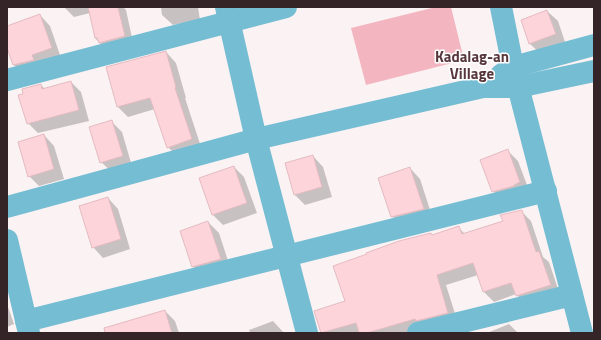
<svg xmlns="http://www.w3.org/2000/svg" width="601" height="340" font-family="'Titillium Web',sans-serif">
	<style>
		.green { fill: #f3b6c0 }
		.shadow { fill: #0003 }
		.building { fill: #fdd4da; stroke: #e4bbc1 }
		.lines { fill: none; stroke-linecap: round; stroke-linejoin: round }
		.street { stroke: #74bdd3; stroke-width: 22 }
		.labels { text-anchor: middle; stroke-width: 3; stroke-linejoin: round; paint-order: stroke }
		.neighbourhood-label { font-size: 15px; font-weight: bold; fill: #58373c; stroke: #fff }
	</style>
	<rect width="100%" height="100%" fill="#fbf2f3"/>
	<path class="green" d="M436,7H451L464,60L366,85L351,28Z"/>
	<g class="shadow">
		<path d="M64,7H123L126,10L134,47L110,53L95,38L90,13L74,17Z"/>
		<path d="M161,7H198L200,20L173,25L162,15Z"/>
		<path d="M547,11L558,21L566,45L541,54L530,44L522,20Z"/>
		<path d="M40,15L50,26L61,58L24,75L14,65L7,45V27Z"/>
		<path d="M166,52L176,63L186,98H185L202,150L178,157L168,147L155,109L128,117L118,107L107,68Z"/>
		<path d="M71,82L81,92L89,121L38,133L28,123L41,85L45,89Z"/>
		<path d="M112,122L122,132L132,166L112,172L101,162Z"/>
		<path d="M44,135L54,146L64,179L39,186L29,176Z"/>
		<path d="M508,151L518,161L530,193L503,201L493,191Z"/>
		<path d="M313,156L323,167L332,197L305,205L295,195Z"/>
		<path d="M234,167L244,177L257,213L223,225L213,215Z"/>
		<path d="M410,168L420,179L433,219L402,227L392,216Z"/>
		<path d="M108,198L118,209L130,249L103,258L93,247Z"/>
		<path d="M521,211L531,221L543,257L549,262L560,295L527,306L516,294L494,302L484,292L478,275L446,285L458,323L411,333H322L315,311L346,302L431,234L433,236L459,228L465,234L504,221Z"/>
		<path d="M208,222L219,233L231,270L203,277L193,266Z"/>
		<path d="M7,304L14,324L7,327Z"/>
		<path d="M165,311L175,321L179,333H140Z"/>
		<path d="M273,321L284,333H250L249,330Z"/>
		<path d="M509,324L518,333H487Z"/>
	</g>
	<g class="building">
		<path d="M88,7H118L125,36L99,43L97,38H95Z"/>
		<path d="M547,10L556,34L529,44L521,20Z"/>
		<path d="M40,14L52,48L32,55L34,60L13,65L7,48V26Z"/>
		<path d="M166,51L176,87L175,88L192,139L167,148L150,98L117,107L106,67Z"/>
		<path d="M71,81L79,110L27,124L18,95L23,94L22,89L41,84L42,89Z"/>
		<path d="M112,120L123,156L100,163L89,127Z"/>
		<path d="M44,134L54,169L28,177L18,142Z"/>
		<path d="M508,149L520,182L514,185V186L492,192L480,160Z"/>
		<path d="M313,155L322,187L294,195L285,163Z"/>
		<path d="M234,166L247,203L212,215L199,178Z"/>
		<path d="M410,167L424,209L391,217L378,178Z"/>
		<path d="M108,197L121,239L92,248L79,206Z"/>
		<path d="M522,210L536,252L539,251L551,285L516,296L511,283L483,292L473,263L437,275L448,313L416,321L415,319L367,333H359L356,323L321,333L314,311L345,301L333,266L367,254L366,253L399,241L431,233L432,235L459,226L462,234L503,221L500,215Z"/>
		<path d="M208,221L221,259L192,267L180,231Z"/>
		<path d="M165,310L172,333H105L104,328Z"/>
	</g>
	<g class="lines">
		<g class="street">
			<path d="M226,7L256,139L307,333"/>
			<path d="M501,7L513,67L582,333"/>
			<path d="M501,75L513,67L594,45"/>
			<path d="M7,80L286,7"/>
			<path d="M7,207L256,139L483,87H518L594,71"/>
			<path d="M7,240L29,333"/>
			<path d="M26,321L546,191"/>
			<path d="M418,333L572,295"/>
		</g>
	</g>
	<g class="labels">
		<g class="neighbourhood-label">
			<text x="472" y="62">Kadalag-an<tspan x="472" dy="17">Village</tspan></text>
		</g>
	</g>
	<rect width="601" height="340" fill="none" stroke="#342427" stroke-width="16"/>
</svg>
